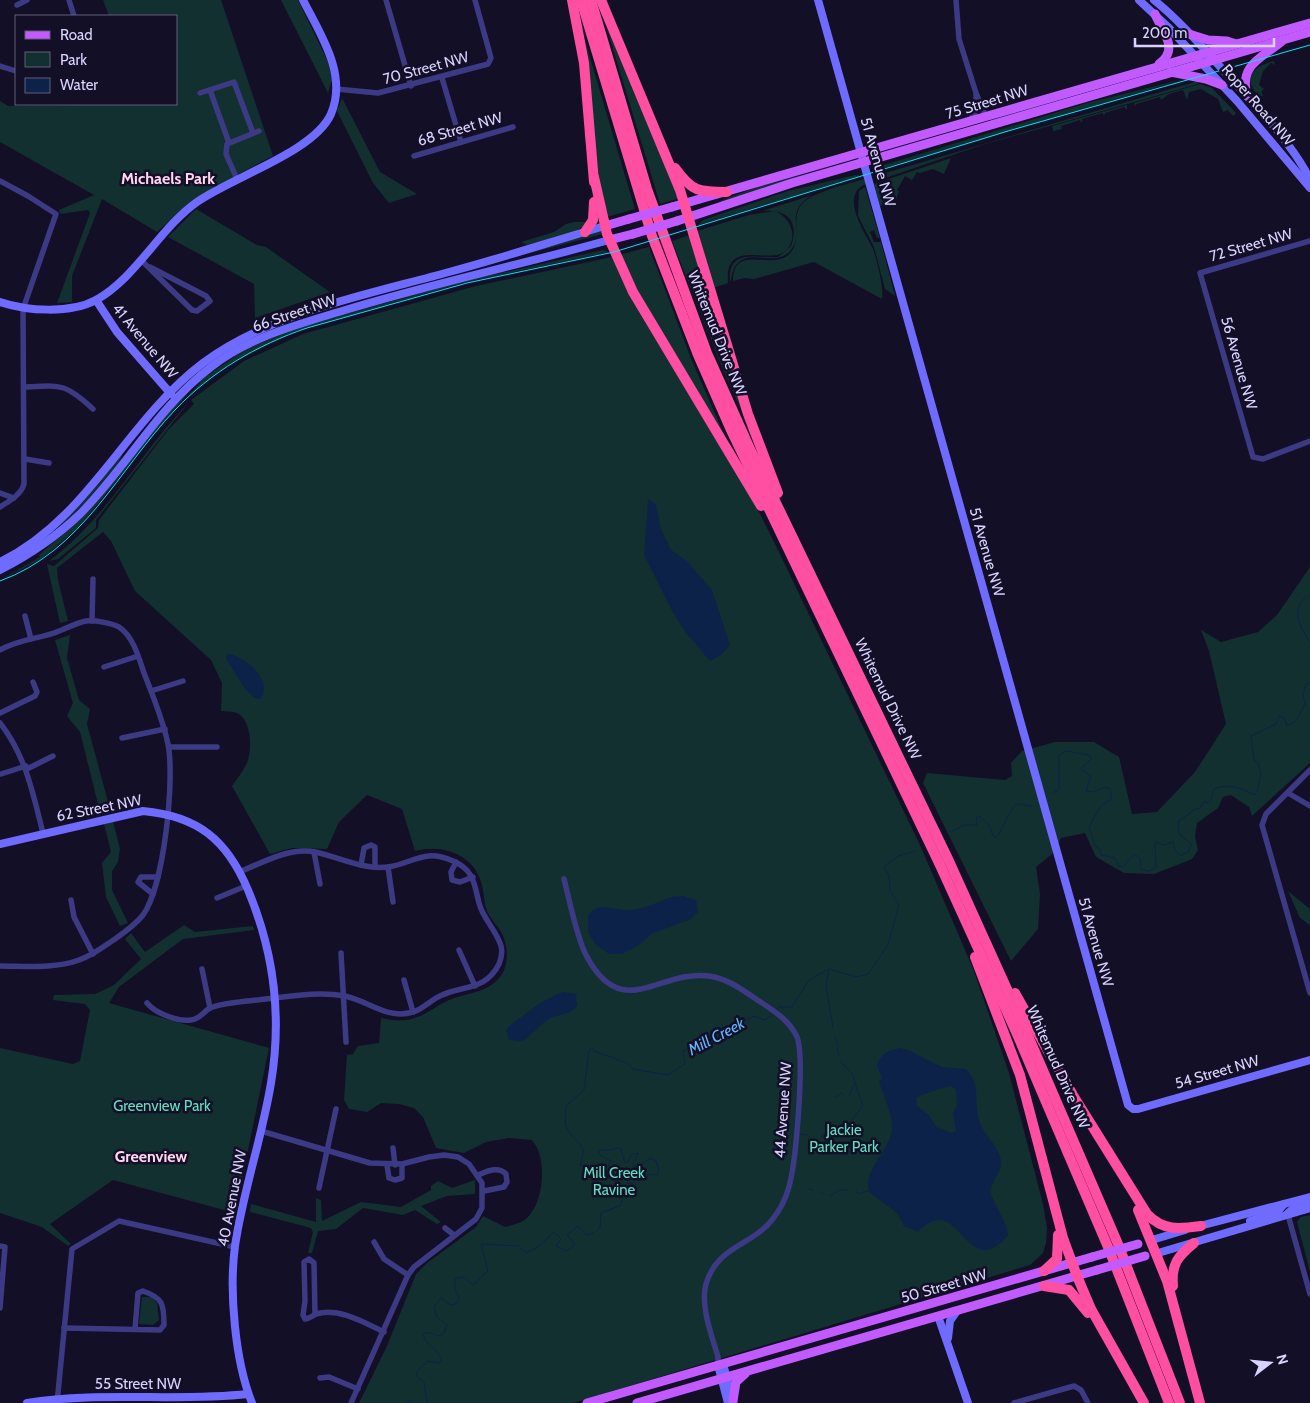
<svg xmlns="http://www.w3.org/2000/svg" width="1310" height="1403" font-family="Cabin,sans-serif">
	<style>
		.green { fill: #12302f }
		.water { fill: #0c2248; fill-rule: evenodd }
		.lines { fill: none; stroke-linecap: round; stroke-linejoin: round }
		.stream { stroke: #0c2248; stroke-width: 1 }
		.street { stroke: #3d3a85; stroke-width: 5.5 }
		.secondary { stroke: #6f6bff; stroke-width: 8 }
		.primary { stroke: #c25bff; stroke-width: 9 }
		.highway { stroke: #ff4fa3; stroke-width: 10 }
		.tram { stroke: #00e5ff; stroke-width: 1 }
		.primary-bridge { stroke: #c25bff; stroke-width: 9 }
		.labels { text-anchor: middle; stroke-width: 5; stroke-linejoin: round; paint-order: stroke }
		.street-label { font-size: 15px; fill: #d9d4ff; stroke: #130f26 }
		.park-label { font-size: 15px; fill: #5fe0c0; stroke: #130f26 }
		.neighbourhood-label { font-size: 16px; font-weight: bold; fill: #ffd6f0; stroke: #130f26 }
		.water-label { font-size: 16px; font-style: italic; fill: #62b6ff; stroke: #130f26 }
	</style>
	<rect width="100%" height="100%" fill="#130f26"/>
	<g class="green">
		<path d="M103,0H221L273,156C231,177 192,199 157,232L102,199L72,276V302L57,303L90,213L88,210L60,214L59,210L94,195L0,142V101L8,106L176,104V16H109Z"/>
		<path d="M281,0H298L328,62L332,80L328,93Z"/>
		<path d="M606,26L678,196L677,199L660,204Z"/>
		<path d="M583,34L635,209L607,217L600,187Z"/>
		<path d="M1274,61L1275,65L1271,63L1263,71L1259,85L1264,89L1261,92L1263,95L1260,98C1241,77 1253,67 1274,61Z"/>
		<path d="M1188,78L882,169L881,166L1087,103Z"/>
		<path d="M1198,81V84L982,145L885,178L882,174Z"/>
		<path d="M1200,84L1212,88L1236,113L1233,116L1228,110L1223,112L1218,99L1201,89L1189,92L1187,100L1183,90L1169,94L1161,100L1160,97L1136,104L1135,107L1134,103Z"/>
		<path d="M1108,85L990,122V119Z"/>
		<path d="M342,98L380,172L417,194L389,203L373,183L337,111Z"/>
		<path d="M1127,105V110L1124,107L1105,113L1104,117L1103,113L1082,119V123L1080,120L1061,126L1062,129L1053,131L1052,126Z"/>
		<path d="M951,158L944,174L933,169L920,173L917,172L912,180L905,176L897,190L899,191L896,200L880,206L874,184Z"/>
		<path d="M814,172L721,205L720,201L762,185Z"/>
		<path d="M855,175L860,176L698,225L703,220L788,191Z"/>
		<path d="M864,179L866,184C838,195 866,234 873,249C877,260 884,288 882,299L814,262L754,279L744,278L733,281C733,244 770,269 787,256C804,243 790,220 801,205C811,192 848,184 864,179Z"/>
		<path d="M865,187L880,238H877L874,230L870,232L874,242H881L895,296L885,289L874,247L858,216L859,191Z"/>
		<path d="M813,195C781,211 807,232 790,251C775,268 750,247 736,265C732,270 732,278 730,282C727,247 758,259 778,257L791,246C800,220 786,209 762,211Z"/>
		<path d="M196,209L257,245L266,247L330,292L255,318L254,284L168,237Z"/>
		<path d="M774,211C791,216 800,240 784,252C768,264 724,238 728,283L713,288L697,231L749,215Z"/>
		<path d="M574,222H589C575,236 546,239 527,245L521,242L554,232L566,224Z"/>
		<path d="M602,230L603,234L511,258V257Z"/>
		<path d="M690,235L748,425L723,370L672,241Z"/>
		<path d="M649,247L692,361L725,436L653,321L619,255Z"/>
		<path d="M603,250L609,252L462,283L294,332L233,362L188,396L200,383L199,381L243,351L292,329L461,282Z"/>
		<path d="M612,257L754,502L777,548L920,845L974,971L1009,1073L1043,1204L1047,1228L1046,1243L1043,1253L1030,1265L573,1403H359L387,1346L416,1274L427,1263L476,1227L483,1216L505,1227C512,1225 522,1223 527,1218C544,1202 548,1158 532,1140L509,1138L486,1142L464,1153L436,1148L423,1117L414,1108L399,1104L381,1103L367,1112L349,1109L344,1100L347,1055L353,1054L358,1046L379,1043L381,1018C412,1025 420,1016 445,1002C464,992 485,995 500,977C510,964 508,943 500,930C496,924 490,918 487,911C484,903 484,893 482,885C474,854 443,844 415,851L402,809L367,795L339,822L327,849L292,848L270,854L232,786C237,779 243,771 247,763C252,750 252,720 237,713C232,711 226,712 221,711L222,683L211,660L135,591L111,541L103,532L57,568L58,580L68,621L60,623L47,564L54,566L98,528L99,520L168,430L194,404L191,400L244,361L303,334L476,286Z"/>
		<path d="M193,387L78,528L41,559L0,580L40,557L39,555L87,512L164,414Z"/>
		<path d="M189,402L96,520V528L58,559L49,561C106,519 140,453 189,402Z"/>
		<path d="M122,454C122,461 113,470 108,476C75,518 45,540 0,567V565C57,531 82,507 122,454Z"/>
		<path d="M1310,567V763L1252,816L1249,807L1231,795L1223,797L1218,808L1197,823L1195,836L1198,850L1192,859L1154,874L1124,873L1096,857L1085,833L1061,838L1052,854L1036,867L1040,894L1038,929L1011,961L923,783L927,773L1005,780L1012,776L1011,763L1022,751L1055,742H1094L1119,757L1132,814L1157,812L1195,772L1226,724L1209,651L1201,630L1221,642L1258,632L1277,615Z"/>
		<path d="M70,635L67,658L79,700L90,709L87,724L110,809L100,812L80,732L67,716L73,703L55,640Z"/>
		<path d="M113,821L120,849L118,862L112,871V890L128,923L120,926L106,897L102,863L111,852L104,824Z"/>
		<path d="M1288,891L1310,909V925L1300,918Z"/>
		<path d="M184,925L195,932L253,926L254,930L183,939L119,987L109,1003L269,1048L235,1213L113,1180L50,1224L71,1244L68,1246L42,1227L0,1213V1048L73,1064L80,1061L90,1010L85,1004L53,1000L54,995L95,994L114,985L141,959L125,939L131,933L145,952Z"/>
		<path d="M475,1180V1194L447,1196L421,1206L441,1222L437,1224L415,1210L403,1215L363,1208L336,1229L318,1231L312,1253H308L313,1232L311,1228L250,1212L251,1204L316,1222V1198L321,1200L322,1221L361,1202L401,1207L431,1190V1186L438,1181L452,1188Z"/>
		<path d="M1310,1215V1272L1297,1222L1301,1217Z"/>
		<path d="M142,1297H151L157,1303L159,1320L153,1325L139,1324Z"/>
	</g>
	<g class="water">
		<path d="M648,499L656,505L661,529L671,550L688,562L712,590L730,645L721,655L710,661L686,633L672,611L644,555Z"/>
		<path d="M229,654C247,658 272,679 261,699C248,701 234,669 227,660L226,656Z"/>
		<path d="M672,897L684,896L696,900L698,912L691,919L653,933L639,945L622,954H609L595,944L588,932V916C597,900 613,910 627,910C644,910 657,902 672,897Z"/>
		<path d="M562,992L576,994L577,1006C568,1017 557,1013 547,1020C538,1026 532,1036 522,1041L509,1040L506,1030L509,1026L540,1003Z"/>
		<path d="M899,1048L908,1050L942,1067L966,1069C981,1085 974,1101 979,1120C983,1135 999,1145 1001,1161C1002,1171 993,1180 990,1190C994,1206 1006,1219 1008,1235C965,1286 960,1187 918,1232L904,1226L897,1213L869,1192C862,1169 891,1151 892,1127C892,1113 884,1096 879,1082L882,1078L877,1066C880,1054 887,1051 899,1048ZM951,1086L956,1090L957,1105L953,1113L956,1131L952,1133L936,1127L929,1115L917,1106L916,1098C922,1094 943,1088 951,1086Z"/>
	</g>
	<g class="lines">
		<g class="stream">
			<path d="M1310,594C1289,607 1299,626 1310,642"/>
			<path d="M1053,793L1059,789V755L1066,751L1089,755L1091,759L1081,769L1091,776L1086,791L1093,792L1105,787L1110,789L1112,799C1099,804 1095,816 1089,827L1095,846L1100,849L1101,855L1115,858L1119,867L1124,866L1134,854L1140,858L1141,870L1149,871L1156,867L1155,842L1164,845L1173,842L1175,850L1181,856L1189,851L1191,844L1179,834L1178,822L1195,809L1200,808L1203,802H1210L1214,789C1226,783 1243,788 1254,795L1257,792L1261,773L1258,763L1254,760L1251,736L1276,724L1279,716L1285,719L1287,726L1296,721L1305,704L1303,694L1306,684L1310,682"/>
			<path d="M951,832L964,825H977L976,818L980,816L990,827L993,836L996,838C1002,831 1011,806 1017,804C1022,803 1027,807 1032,806"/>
			<path d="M829,970L826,986L833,1028"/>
			<path d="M777,1009L780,1007H792L809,980L829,969L856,977L868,974L888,945L899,905L890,890L889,875L884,867L898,856L916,851"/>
			<path d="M835,1037L837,1044"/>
			<path d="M837,1047L839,1056"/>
			<path d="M840,1061L852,1074L863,1106L851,1121"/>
			<path d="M849,1096L854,1084"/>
			<path d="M834,1097L842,1093L846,1097"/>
			<path d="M825,1121L832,1131"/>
			<path d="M835,1129L848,1124"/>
			<path d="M790,1134H792"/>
			<path d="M799,1134L808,1135"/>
			<path d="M821,1136L831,1130"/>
			<path d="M809,1189L813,1190"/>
			<path d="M856,1191L858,1194L868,1191"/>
			<path d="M821,1193L824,1194"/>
			<path d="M830,1196L839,1190H848"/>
			<path d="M597,1231L600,1228L601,1213L621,1205L625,1184L633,1183L642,1174L657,1175L659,1170L656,1161L651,1158L635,1168L633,1165L638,1153L632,1154L627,1163H625L621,1149L618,1148L610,1150H598L600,1155L611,1161L608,1166L595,1169L580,1165L584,1150C569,1129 563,1135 566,1106L584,1090L589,1050L592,1048L594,1051L627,1063L633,1069L668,1075L685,1064L683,1051L733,1030V1026L755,1016L764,1020L772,1016"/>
			<path d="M407,1403L411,1401L413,1403"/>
			<path d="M427,1403L424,1382L417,1377L416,1372L428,1361L439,1363L442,1360C438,1349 427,1346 423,1335L426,1332L439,1336L444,1333L447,1325L436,1316L434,1307L441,1298L451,1305L456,1304L459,1298L455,1289V1278L464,1277L473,1285L488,1271L481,1244L519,1246L526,1253L538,1247L554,1232L561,1239L556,1246L567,1251L575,1244L567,1235L578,1226L586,1235L594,1233"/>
		</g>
		<g class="street">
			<path d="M69,0L74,16"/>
			<path d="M386,0L411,86"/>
			<path d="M956,0L959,39L976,93L986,117"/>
			<path d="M17,5L27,0"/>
			<path d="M0,66L16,71"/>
			<path d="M442,78L461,142"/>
			<path d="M336,89L378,93L488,64L491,58L475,0"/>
			<path d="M210,90L229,143"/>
			<path d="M200,93L234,82L253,133"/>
			<path d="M969,122L976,110V95"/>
			<path d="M414,156L513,127"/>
			<path d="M237,179L226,154L227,144L259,131"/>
			<path d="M0,181L28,196L56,214L23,309L24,484C21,495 9,501 0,507"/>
			<path d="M1310,241L1200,273L1253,457L1263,459L1310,441"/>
			<path d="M141,260L192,310L197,311L210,301L206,296L150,267"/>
			<path d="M24,387C61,385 65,383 93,409"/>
			<path d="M25,459L49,463"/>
			<path d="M0,493L14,498"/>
			<path d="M25,616L31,639"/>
			<path d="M92,621L93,579"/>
			<path d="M0,650C17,640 36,639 54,633C64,630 75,623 86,621C95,620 111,623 119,627C133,636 139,658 144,673C153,696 163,720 168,744C175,780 164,886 143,915C136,924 125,932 115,939C103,947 92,956 79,960C55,969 25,966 0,966"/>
			<path d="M104,667L138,656"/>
			<path d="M151,691L183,681"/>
			<path d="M0,713L35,696L37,692L33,682"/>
			<path d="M0,723C26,756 33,794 43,833"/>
			<path d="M122,738L165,729"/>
			<path d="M169,747H217"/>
			<path d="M27,769L53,756"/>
			<path d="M1310,770L1266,814L1262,825L1310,993"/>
			<path d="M1,774L26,766"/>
			<path d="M1288,793L1310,806"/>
			<path d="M314,852L320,884"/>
			<path d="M456,862L451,872L452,880L460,882L473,877"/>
			<path d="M361,865L364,848L371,845L375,847V866"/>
			<path d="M388,867L393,902"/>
			<path d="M564,879C570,902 576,935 586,955C622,1024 659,969 709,976C727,978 744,991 759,1001C773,1010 790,1021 797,1037C805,1058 796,1166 788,1190C785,1201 779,1211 772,1220C751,1246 717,1246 706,1284C700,1306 712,1336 718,1357V1365"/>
			<path d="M153,894L138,882L141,877H158"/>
			<path d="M217,898L246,886"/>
			<path d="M71,900L74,917L93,954"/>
			<path d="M459,950L475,986"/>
			<path d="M341,953L346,1042"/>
			<path d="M202,969L210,1008"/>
			<path d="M404,980L413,1012"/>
			<path d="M147,1003C155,1013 178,1022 191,1020C200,1019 203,1012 210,1008C224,1002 251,1001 266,999C291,996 320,991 345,996C369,1001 387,1020 413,1012C423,1009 432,999 442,995C465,985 486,990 499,964C501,959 503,953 501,946C497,931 483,919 479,903C474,883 474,870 453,861C423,848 415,863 388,867C362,870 339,857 315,852C289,847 262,863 239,872"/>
			<path d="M261,1131L370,1163L402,1164L429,1157L444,1155L458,1157L469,1164L482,1183V1208L476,1219L414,1267L408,1275L351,1403"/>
			<path d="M393,1148L395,1165"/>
			<path d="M387,1165L389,1178L395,1180L402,1178V1164"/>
			<path d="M478,1175C488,1171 498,1166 506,1174L507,1182L504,1187L484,1191"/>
			<path d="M319,1188L336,1109"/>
			<path d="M1288,1215L1310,1294"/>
			<path d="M445,1228L454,1235"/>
			<path d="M374,1242L384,1259L408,1275"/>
			<path d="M0,1246L5,1247L0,1308"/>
			<path d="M315,1314L314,1263L309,1259L304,1262L305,1301L303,1315L305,1319C310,1318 312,1316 316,1314C339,1307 365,1323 384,1332"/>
			<path d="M64,1328L160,1330L164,1325C164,1304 163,1298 143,1291L138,1293L135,1329"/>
			<path d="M320,1378L329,1377L358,1389"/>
			<path d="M57,1403L72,1249L119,1221L235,1247"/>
			<path d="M1014,1403L1074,1386L1081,1390L1088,1403"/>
		</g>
		<g class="secondary">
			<path d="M818,0L1128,1105L1133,1109H1138L1310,1060"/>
			<path d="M1139,0L1169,28L1237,101L1310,188"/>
			<path d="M1154,0C1180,21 1202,47 1224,71C1255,105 1289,139 1310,179"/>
			<path d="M96,300L117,332L171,394"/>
			<path d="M0,302C27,311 70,314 96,300C135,279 160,228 197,202C232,177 314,152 331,114C348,74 320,34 303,0"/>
			<path d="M0,562C89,519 126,421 203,363C269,313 370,294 449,272C502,258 553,241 605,226"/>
			<path d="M0,570C29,555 56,537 80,514C127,467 157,408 211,367C250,337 296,325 342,311C430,284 520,265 609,240"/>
			<path d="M0,844L143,811C198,816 227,840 248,890C274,952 282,1017 271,1083C262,1138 243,1191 235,1246C229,1291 235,1361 252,1403"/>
			<path d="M1288,1213L1295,1207L1310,1202"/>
			<path d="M1250,1221L1277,1212L1284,1204"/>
			<path d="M1196,1227L1310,1197"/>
			<path d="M1152,1240L1185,1230"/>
			<path d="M1158,1253L1310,1208"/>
			<path d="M938,1316L968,1403"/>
			<path d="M948,1338L950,1321L957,1311"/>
			<path d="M723,1364L733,1401"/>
			<path d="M718,1365L728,1403"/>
			<path d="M27,1403C100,1391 175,1402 248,1394"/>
		</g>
		<g class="primary">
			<path d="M1155,14C1162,31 1180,49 1159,64"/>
			<path d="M1189,34L1208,40L1227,41L1236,44"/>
			<path d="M1171,72L1206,79L1222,85"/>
			<path d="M1247,96C1239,64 1261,59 1282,41"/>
			<path d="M672,207C885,147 1097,83 1310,23"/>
			<path d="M677,221L792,183L1310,32"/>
			<path d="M605,226L629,219"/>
			<path d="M609,240L633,234"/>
			<path d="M733,1401L736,1382L745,1374"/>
			<path d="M587,1403L1092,1257"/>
			<path d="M637,1403L1097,1270"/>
		</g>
		<g class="highway">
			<path d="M572,0L584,63L594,182"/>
			<path d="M581,0L652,236L698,355L731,430L940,865L1017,1034L1108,1247L1169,1403"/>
			<path d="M591,0L647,189L707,353L750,449L949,861L1026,1031L1118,1244L1180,1403"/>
			<path d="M601,0L680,190L748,414L778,493"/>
			<path d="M675,168C692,192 699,192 727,192"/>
			<path d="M594,177L607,234L633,292L761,506"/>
			<path d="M585,232L593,220L594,202"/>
			<path d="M975,957L1020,1075L1063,1238L1077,1276L1091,1309L1144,1403"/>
			<path d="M1015,993L1074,1097L1147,1214C1163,1231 1179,1229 1201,1226"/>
			<path d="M1138,1210L1167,1281L1200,1403"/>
			<path d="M1044,1271L1057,1259L1058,1235"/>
			<path d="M1044,1286L1069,1290L1088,1313"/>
			<path d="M1173,1286C1171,1264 1178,1256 1194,1243"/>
		</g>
		<path class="tram" d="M0,581C83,551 118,470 175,410C211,372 257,345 307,328L467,283L614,252L1008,131L1310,45"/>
		<g class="primary-bridge">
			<path d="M629,219L672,207"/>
			<path d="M633,234L677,221"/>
			<path d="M1092,1257L1138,1244"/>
			<path d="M1097,1270L1145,1256"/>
		</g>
	</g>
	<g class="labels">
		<g class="street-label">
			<text transform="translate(426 68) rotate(-15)" y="5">70 Street NW</text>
			<text transform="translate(987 102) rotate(-17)" y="5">75 Street NW</text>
			<text transform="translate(1258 105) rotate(49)" y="5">Roper Road NW</text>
			<text transform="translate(460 129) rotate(-16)" y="5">68 Street NW</text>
			<text transform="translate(878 162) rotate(74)" y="5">51 Avenue NW</text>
			<text transform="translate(1251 245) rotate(-16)" y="5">72 Street NW</text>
			<text transform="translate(294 313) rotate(-19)" y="5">66 Street NW</text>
			<text transform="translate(717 333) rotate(68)" y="5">Whitemud Drive NW</text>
			<text transform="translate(145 341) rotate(50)" y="5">41 Avenue NW</text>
			<text transform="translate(1239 363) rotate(74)" y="5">56 Avenue NW</text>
			<text transform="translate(987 552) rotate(74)" y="5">51 Avenue NW</text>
			<text transform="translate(888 699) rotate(64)" y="5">Whitemud Drive NW</text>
			<text transform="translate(99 808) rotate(-11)" y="5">62 Street NW</text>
			<text transform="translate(1096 942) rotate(74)" y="5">51 Avenue NW</text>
			<text transform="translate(1058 1067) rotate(66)" y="5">Whitemud Drive NW</text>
			<text transform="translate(1217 1072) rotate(-16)" y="5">54 Street NW</text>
			<text transform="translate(783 1110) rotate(-86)" y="5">44 Avenue NW</text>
			<text transform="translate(232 1198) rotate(-79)" y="5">40 Avenue NW</text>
			<text transform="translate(944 1286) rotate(-16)" y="5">50 Street NW</text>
			<text x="138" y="1389">55 Street NW</text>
		</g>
		<g class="park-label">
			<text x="162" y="1111">Greenview Park</text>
			<text x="844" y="1135">Jackie<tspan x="844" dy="17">Parker Park</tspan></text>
			<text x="614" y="1178">Mill Creek<tspan x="614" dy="17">Ravine</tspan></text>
		</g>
		<g class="neighbourhood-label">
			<text x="168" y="184">Michaels Park</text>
			<text x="151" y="1162">Greenview</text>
		</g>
		<g class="water-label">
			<text transform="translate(716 1036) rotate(-28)" y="6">Mill Creek</text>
		</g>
	</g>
	<rect x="15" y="15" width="162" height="90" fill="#130f26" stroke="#625e7d"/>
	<rect x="25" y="31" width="25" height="8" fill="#c25bff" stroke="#625e7d"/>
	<text x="60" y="40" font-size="15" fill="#d9d4ff">Road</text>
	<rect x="25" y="52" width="25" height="15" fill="#12302f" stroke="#625e7d"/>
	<text x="60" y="65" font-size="15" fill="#d9d4ff">Park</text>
	<rect x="25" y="78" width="25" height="15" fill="#0c2248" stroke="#625e7d"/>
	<text x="60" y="90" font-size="15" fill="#d9d4ff">Water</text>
	<g transform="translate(1270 1363) rotate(74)" stroke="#130f26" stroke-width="4" paint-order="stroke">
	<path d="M0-4L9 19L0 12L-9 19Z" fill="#d9d4ff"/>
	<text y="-8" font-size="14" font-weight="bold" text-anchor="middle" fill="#d9d4ff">N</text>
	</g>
	<path d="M1135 38v8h139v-8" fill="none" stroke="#d9d4ff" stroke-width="2.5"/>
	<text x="1142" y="38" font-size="15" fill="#d9d4ff" stroke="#130f26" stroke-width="4" paint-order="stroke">200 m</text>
</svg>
